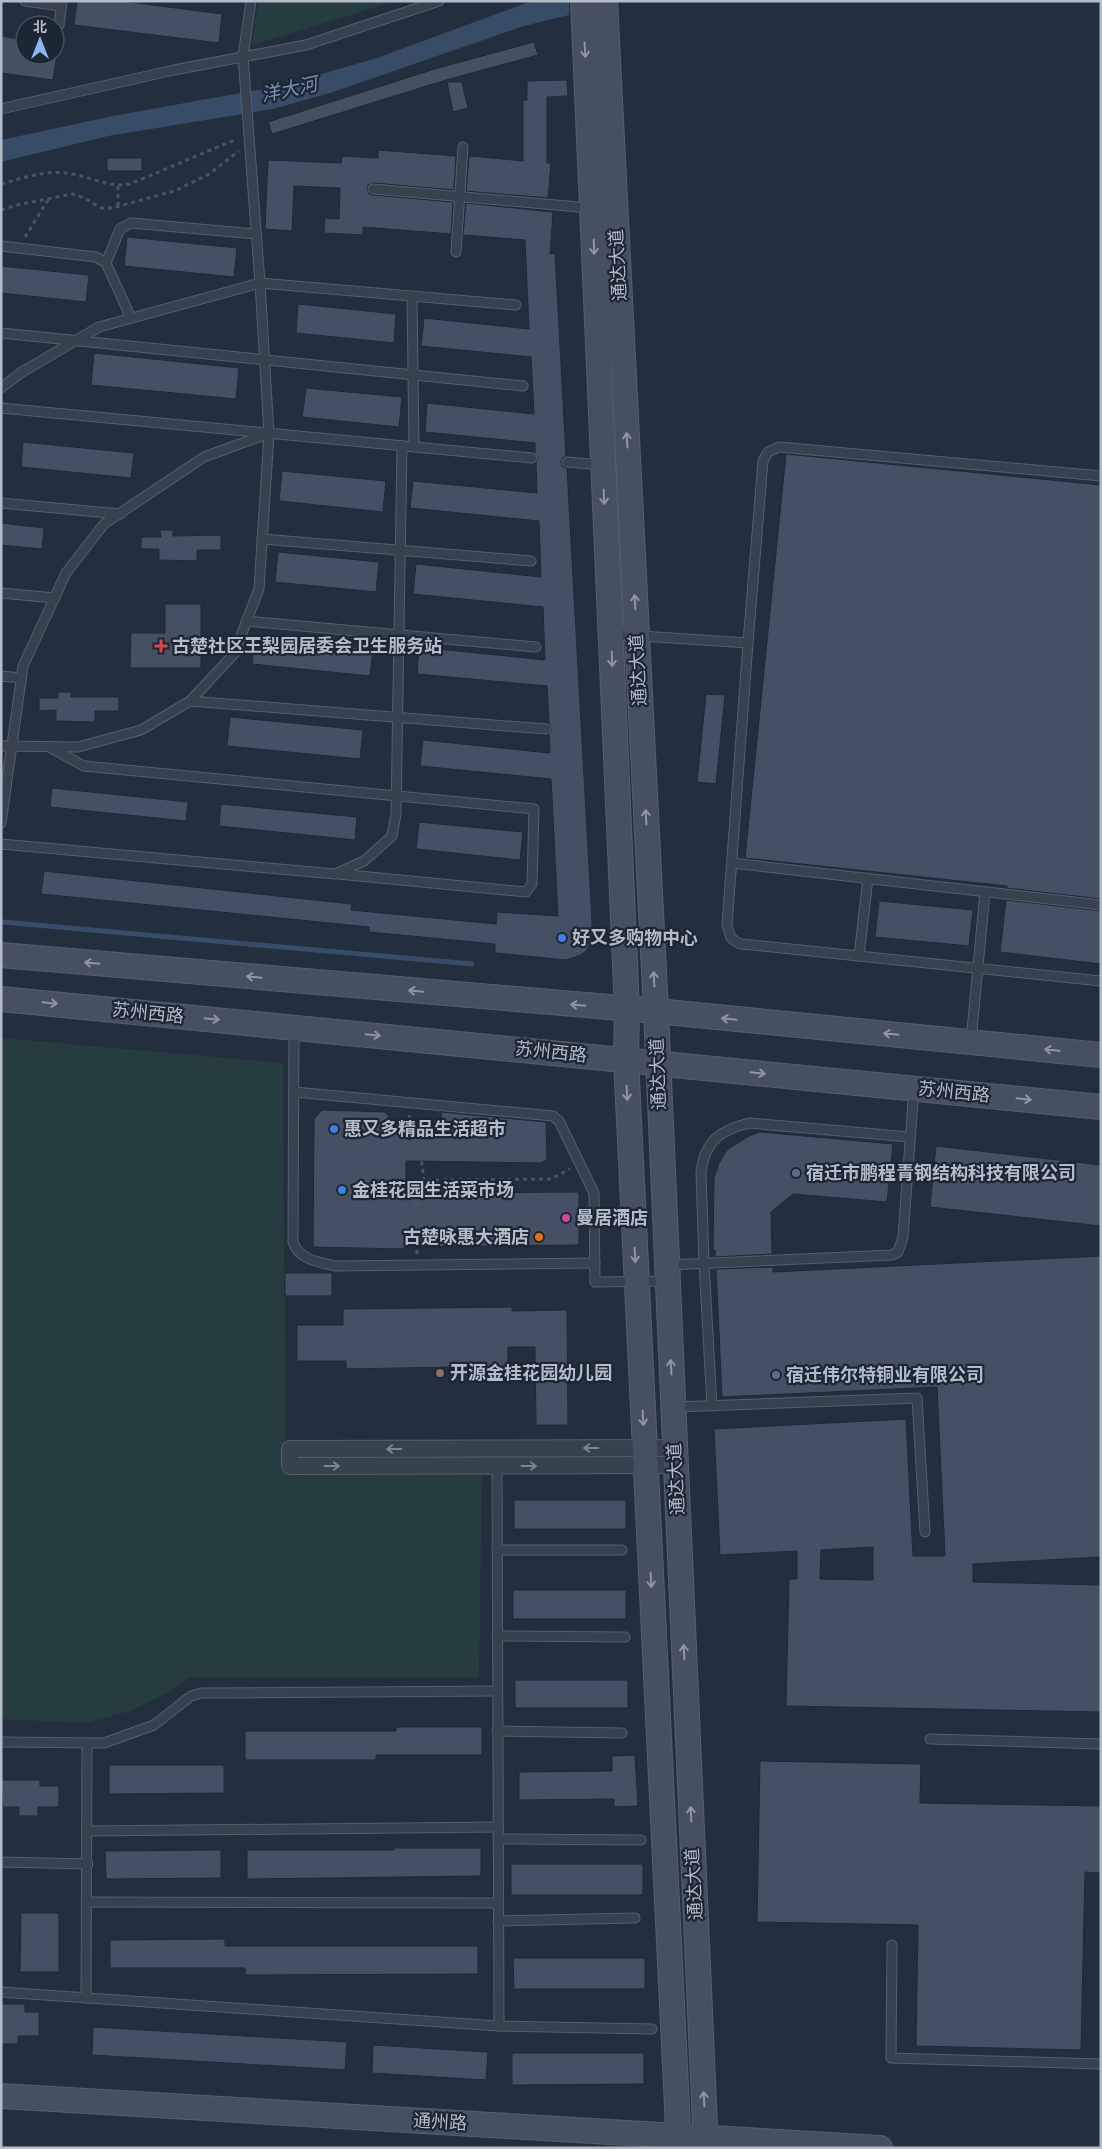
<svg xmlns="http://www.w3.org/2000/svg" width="1102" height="2149" font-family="'Noto Sans','Noto Sans SC',sans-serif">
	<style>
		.green { fill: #263c3f }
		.water { fill: #394c67 }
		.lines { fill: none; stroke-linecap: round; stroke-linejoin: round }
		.stream { stroke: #394c67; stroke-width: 5 }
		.building { fill: #455162; stroke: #1f2835; fill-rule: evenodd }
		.lane-casing { stroke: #565f6c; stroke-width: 11 }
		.street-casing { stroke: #565f6c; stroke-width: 18 }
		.secondary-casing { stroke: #565f6c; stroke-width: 26 }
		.path { stroke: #44595c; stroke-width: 3; stroke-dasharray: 4 4; stroke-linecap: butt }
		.lane { stroke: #38414e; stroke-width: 9 }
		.street { stroke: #38414e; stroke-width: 16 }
		.secondary { stroke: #465061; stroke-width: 24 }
		.oneway { stroke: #8e96a5 }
		.oneway2 { stroke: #7c8592 }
		.health-dot { fill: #e0444e; stroke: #1d2633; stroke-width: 2 }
		.shop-dot { fill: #3f7fe0; stroke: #1d2633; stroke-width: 2 }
		.service-dot { fill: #5c6f8a; stroke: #1d2633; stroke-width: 2 }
		.hotel-dot { fill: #d1479c; stroke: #1d2633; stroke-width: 2 }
		.food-dot { fill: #e8710a; stroke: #1d2633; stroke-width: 2 }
		.education-dot { fill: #8d6e63; stroke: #1d2633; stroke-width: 2 }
		.labels { text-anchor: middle; stroke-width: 4.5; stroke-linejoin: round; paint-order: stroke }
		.street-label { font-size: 18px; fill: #b4bcc9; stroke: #1d2633 }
		.poi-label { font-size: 18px; font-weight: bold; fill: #b4bcc9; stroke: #1d2633; text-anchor: start }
		.water-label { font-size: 19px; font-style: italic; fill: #7c92b1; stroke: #1d2633 }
	</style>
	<rect width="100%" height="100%" fill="#242f3e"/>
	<g class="green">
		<path d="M258,1H397L252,45Z"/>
		<path d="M1,1038L283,1063L286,1474L482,1473L479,1677H190L167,1693L131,1711L85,1723L1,1719Z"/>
	</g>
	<path class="water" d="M532,1H569V15L524,26L333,92L273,109L108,136L1,162V140L113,116L280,86L377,58Z"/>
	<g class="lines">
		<path class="stream" d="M3,922L472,964"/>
	</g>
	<g class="building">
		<path d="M77,1H122L222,14L219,43L74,25Z"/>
		<path d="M1,36L25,40V55H57L53,80L1,73Z"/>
		<path d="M534,42L538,55L446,80L272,134L268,122L438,68Z"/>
		<path d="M567,80L568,96L547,97V163H551L548,198L466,191L469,157L471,156L523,161V100H527V81Z"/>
		<path d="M447,82H462L468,108L453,112Z"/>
		<path d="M378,150L456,156L454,190L374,183L368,185L367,189L369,194L372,195L453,202L451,234L363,227V235L324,233L325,218L339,219L340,188L294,186L292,231L265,229L268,160L341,163L342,156L378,158Z"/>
		<rect x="107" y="158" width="35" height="13"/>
		<path d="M466,203L553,212L550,254L555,253L566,456L562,458L561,462L563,467L567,468L592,921V941L587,950L581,955L566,960L495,953V944L369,932V927L41,894L44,871L352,904L351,910L496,924L497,912L558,916L551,779L420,766L423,740L550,753L549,734L552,730L549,723L547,686L417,674L419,647L545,660L543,607L413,594L416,564L541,577L539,521L410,508L413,481L537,493L536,463L538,458L535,453V443L425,432L427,403L534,414L531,357L421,346L424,318L529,329L525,240L463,235Z"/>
		<path d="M127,237L237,248L234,277L124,266Z"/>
		<path d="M1,266L89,275L86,302L1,293Z"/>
		<path d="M298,304L396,314L394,343L296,333Z"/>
		<path d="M94,353L239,368L236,399L91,385Z"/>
		<path d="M306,388L402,397L399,427L302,417Z"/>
		<path d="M23,442L134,453L131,478L21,467Z"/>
		<path d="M786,454L1101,485V899L1007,888V886L745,858Z"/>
		<path d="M282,471L386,481L383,512L279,501Z"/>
		<path d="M1,523L44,528L42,549L1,545Z"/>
		<path d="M160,530H173V536L221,535V550H197V561L159,560V549H141V537H161Z"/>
		<path d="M278,552L379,562L376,592L275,582Z"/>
		<path d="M165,604H201V668H130L131,633H165Z"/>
		<path d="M255,638L373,649L370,676L252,664Z"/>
		<path d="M58,692H71V697H119V711H95V722L56,721V710L39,711V698H58Z"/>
		<path d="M706,694L725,695L716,784L697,782Z"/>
		<path d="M230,717L363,730L360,759L227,746Z"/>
		<path d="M52,788L188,802L186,821L50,807Z"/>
		<path d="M221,804L357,817L355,840L219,826Z"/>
		<path d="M419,822L523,832L520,860L416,849Z"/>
		<path d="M1006,900L1101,911V964L1000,952Z"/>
		<path d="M879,901L973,910L969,946L875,937Z"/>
		<path d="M322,1110L385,1112L409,1140L442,1124L441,1112L546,1122L547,1159L541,1163L406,1161V1193L579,1192V1245L405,1247V1249L313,1247L314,1119Z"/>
		<path d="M760,1132L893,1144L887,1202L793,1194L771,1212L772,1254L715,1257V1250H713L714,1178L719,1163L727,1150L749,1136Z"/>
		<path d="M936,1146L1101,1165V1226L930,1207Z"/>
		<path d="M1101,1256V1557L973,1564V1582L1101,1585V1712L786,1706L789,1579H797V1551L720,1555L714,1429L906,1419L913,1556H945L937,1387L722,1397L716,1269L773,1267V1272ZM873,1547V1580L820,1579L821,1550Z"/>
		<rect x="285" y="1273" width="47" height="23"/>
		<path d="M512,1307V1311L567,1310L568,1425H536L535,1347H508V1366L346,1369V1361H297V1325H343V1309Z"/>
		<rect x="514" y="1500" width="112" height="29"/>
		<rect x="513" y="1590" width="113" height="29"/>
		<rect x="515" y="1680" width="113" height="28"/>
		<path d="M396,1727H482V1755H376V1760H245V1731H396Z"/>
		<path d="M635,1755L638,1806L614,1807V1799L519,1800V1772L612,1771V1756Z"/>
		<path d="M760,1761L921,1764L920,1803L1101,1806V1873L1085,1872L1081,2050L916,2046L918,1925L757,1922Z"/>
		<path d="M109,1765H224V1793L109,1794Z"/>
		<path d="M1,1780H40V1786H59V1807H38V1816H19V1807H3Z"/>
		<path d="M394,1848H481V1876L247,1879V1850H394Z"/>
		<path d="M221,1850V1878L106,1879L105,1851Z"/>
		<rect x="511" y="1864" width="132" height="31"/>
		<path d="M21,1913H59V1972H20Z"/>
		<path d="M225,1939V1946H478V1974L245,1975V1968H110V1940Z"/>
		<path d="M513,1958H645V1989H514Z"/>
		<path d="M1,2004H25V2012H39V2036H18V2044H1Z"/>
		<path d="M93,2027L347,2042L345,2070L92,2055Z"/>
		<path d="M373,2045L488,2052L486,2080L372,2073Z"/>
		<path d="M512,2053H644V2084L512,2085Z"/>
	</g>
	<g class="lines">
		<defs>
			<g id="lane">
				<path d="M25,1L61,6"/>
				<path d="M59,25L62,1"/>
				<path d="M1,109L174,70L306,45L439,1"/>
				<path d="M373,189L590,208"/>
				<path d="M1,246L96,257L106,263L131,318"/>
				<path d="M456,252L463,147"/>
				<path d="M106,263L120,229L131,223L257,234"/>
				<path d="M412,296L414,447"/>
				<path d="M1,333L523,386"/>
				<path d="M1,388L22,372L99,327L260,283L516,305"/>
				<path d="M1,408L532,458"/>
				<path d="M567,462L602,465"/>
				<path d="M1,503L120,514"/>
				<path d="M262,539L531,561"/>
				<path d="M1,593L55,598"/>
				<path d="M246,621L536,647"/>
				<path d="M611,634L748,643L727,925L731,938L740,944L752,945L1101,981"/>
				<path d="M748,643L763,461L768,452L779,447L1101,476"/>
				<path d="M1,676L21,678"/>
				<path d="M190,701L546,729"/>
				<path d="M1,746L78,747L141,730L190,701L234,654L259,589L269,434L260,283L243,56L251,1"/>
				<path d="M49,747L84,766L534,809L532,884L526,892L338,874"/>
				<path d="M1,823L23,666L66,573L104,524L204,457L267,434"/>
				<path d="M1,844L335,874L364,861L392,836L396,814L402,446"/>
				<path d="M732,863L1101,905"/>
				<path d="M859,956L868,878"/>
				<path d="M294,1030L293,1242C299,1260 319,1262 335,1266L595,1263"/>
				<path d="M971,1041L985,892"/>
				<path d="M294,1092L553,1116L559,1121L594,1193L595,1282L667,1281"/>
				<path d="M667,1265L892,1255L898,1252L903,1237L914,1088"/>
				<path d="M712,1406L704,1263L701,1172C705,1141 720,1130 749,1123L910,1137"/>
				<path d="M675,1407L917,1398L925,1532"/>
				<path d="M497,1466L499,2026"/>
				<path d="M497,1550H622"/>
				<path d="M497,1636L625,1637"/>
				<path d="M497,1731L622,1733"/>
				<path d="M930,1739L1101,1744"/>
				<path d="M1,1742L104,1743L154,1725L191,1696L202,1693L497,1691"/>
				<path d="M88,1831L498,1827"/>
				<path d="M498,1839L641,1840"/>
				<path d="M1,1862L88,1864"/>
				<path d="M88,1902L498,1903"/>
				<path d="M498,1921L635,1918"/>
				<path d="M892,1945L891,2058L1101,2064"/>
				<path d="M1,1992L499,2026L652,2029"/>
				<path d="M86,1998L87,1744"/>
			</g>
			<path id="street" d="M675,1448L290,1449V1466L675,1465"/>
			<g id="secondary">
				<path d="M583,1L627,1009L626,1059L679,2148"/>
				<path d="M605,1L656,1011L706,2148"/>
				<path d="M1,955L656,1011L1101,1055"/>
				<path d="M1,999L1101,1107"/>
				<path d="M1,2096L880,2148"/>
			</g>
		</defs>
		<use href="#lane" class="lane-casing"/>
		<use href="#street" class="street-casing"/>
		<use href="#secondary" class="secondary-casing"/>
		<g class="path">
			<path d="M1,184C26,177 48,169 73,174C93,178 110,188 130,184L237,139"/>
			<path d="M118,186V206"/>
			<path d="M1,210L17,205L72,194L84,198L101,208H112L174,191L189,184L209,174L239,151"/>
			<path d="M25,237L49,198"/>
			<path d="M409,1115L420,1151L424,1180"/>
			<path d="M417,1254L416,1191L419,1184L424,1180L551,1179L570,1169"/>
		</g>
		<use href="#lane" class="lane"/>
		<use href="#street" class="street"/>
		<use href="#secondary" class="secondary"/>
	</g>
	<defs><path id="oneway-shaft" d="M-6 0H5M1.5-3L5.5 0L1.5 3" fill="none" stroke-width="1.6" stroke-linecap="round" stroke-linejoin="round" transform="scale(1.25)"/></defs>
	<g class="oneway">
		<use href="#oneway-shaft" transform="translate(585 50) rotate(87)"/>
		<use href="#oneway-shaft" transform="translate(594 247) rotate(88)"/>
		<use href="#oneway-shaft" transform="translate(627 440) rotate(-93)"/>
		<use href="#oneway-shaft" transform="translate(604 497) rotate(87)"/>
		<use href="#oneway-shaft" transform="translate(635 602) rotate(-93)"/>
		<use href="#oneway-shaft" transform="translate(612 659) rotate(88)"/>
		<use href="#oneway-shaft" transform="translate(646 817) rotate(-93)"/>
		<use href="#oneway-shaft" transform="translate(92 963) rotate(-175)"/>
		<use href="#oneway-shaft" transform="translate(254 977) rotate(-175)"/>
		<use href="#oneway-shaft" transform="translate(654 979) rotate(-93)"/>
		<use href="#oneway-shaft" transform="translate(416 991) rotate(-175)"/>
		<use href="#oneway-shaft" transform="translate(50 1003) rotate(6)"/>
		<use href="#oneway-shaft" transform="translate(578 1005) rotate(-175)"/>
		<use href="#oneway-shaft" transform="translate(212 1019) rotate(6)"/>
		<use href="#oneway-shaft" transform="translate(729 1019) rotate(-174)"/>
		<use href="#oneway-shaft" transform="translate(891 1034) rotate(-174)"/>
		<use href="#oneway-shaft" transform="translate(373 1035) rotate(6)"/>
		<use href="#oneway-shaft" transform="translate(1052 1050) rotate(-174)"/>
		<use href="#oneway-shaft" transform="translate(758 1073) rotate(6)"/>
		<use href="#oneway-shaft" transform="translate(627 1093) rotate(87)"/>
		<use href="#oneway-shaft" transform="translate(1024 1099) rotate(6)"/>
		<use href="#oneway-shaft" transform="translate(635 1255) rotate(87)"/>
		<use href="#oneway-shaft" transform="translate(671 1367) rotate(-93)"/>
		<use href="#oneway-shaft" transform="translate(643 1418) rotate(87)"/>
		<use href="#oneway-shaft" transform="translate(651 1580) rotate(87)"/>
		<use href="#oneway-shaft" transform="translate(684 1652) rotate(-93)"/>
		<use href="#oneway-shaft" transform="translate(691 1814) rotate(-93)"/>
		<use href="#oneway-shaft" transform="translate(704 2099) rotate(-93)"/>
	</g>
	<g class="oneway2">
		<use href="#oneway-shaft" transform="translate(591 1448) rotate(180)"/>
		<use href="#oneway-shaft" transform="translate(394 1449) rotate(180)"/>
		<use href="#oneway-shaft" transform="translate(332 1466)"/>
		<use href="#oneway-shaft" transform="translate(529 1466)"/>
	</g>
	<path class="health-dot" d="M158.5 638.5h5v5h5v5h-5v5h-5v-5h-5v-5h5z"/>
	<g class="shop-dot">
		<circle cx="562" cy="938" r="5"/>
		<circle cx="334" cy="1129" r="5"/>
		<circle cx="342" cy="1190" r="5"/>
	</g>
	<g class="service-dot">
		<circle cx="796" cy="1173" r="5"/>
		<circle cx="776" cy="1375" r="5"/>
	</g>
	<circle class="hotel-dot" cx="566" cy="1218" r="5"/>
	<circle class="food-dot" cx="539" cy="1237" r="5"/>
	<circle class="education-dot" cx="440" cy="1373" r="5"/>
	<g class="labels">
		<g class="street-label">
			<text transform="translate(618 265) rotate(-93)" y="6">通达大道</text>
			<text transform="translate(638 670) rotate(-93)" y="6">通达大道</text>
			<text transform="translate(148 1013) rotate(6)" y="6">苏州西路</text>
			<text transform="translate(551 1052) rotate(6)" y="6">苏州西路</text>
			<text transform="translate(658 1074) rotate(-92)" y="6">通达大道</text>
			<text transform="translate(954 1092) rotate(6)" y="6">苏州西路</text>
			<text transform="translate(676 1479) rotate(-93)" y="6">通达大道</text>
			<text transform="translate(694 1884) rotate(-93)" y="6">通达大道</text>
			<text transform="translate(440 2122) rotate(3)" y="6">通州路</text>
		</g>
		<g class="poi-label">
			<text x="172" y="652">古楚社区王梨园居委会卫生服务站</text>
			<text x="572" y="944">好又多购物中心</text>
			<text x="344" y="1135">惠又多精品生活超市</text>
			<text x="806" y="1179">宿迁市鹏程青钢结构科技有限公司</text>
			<text x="352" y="1196">金桂花园生活菜市场</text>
			<text x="576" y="1224">曼居酒店</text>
			<text x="529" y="1243" text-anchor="end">古楚咏惠大酒店</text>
			<text x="450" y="1379">开源金桂花园幼儿园</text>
			<text x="786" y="1381">宿迁伟尔特铜业有限公司</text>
		</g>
		<g class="water-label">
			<text transform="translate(289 89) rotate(-12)" y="7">洋大河</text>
		</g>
	</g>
	<rect width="1102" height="2149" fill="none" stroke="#b4bcc9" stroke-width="5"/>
	<g transform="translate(40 40)"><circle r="24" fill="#1d2633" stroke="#59626f"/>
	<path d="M0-4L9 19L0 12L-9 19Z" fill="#8ab4f8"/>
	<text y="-8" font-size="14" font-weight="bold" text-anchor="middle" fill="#b4bcc9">北</text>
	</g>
</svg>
